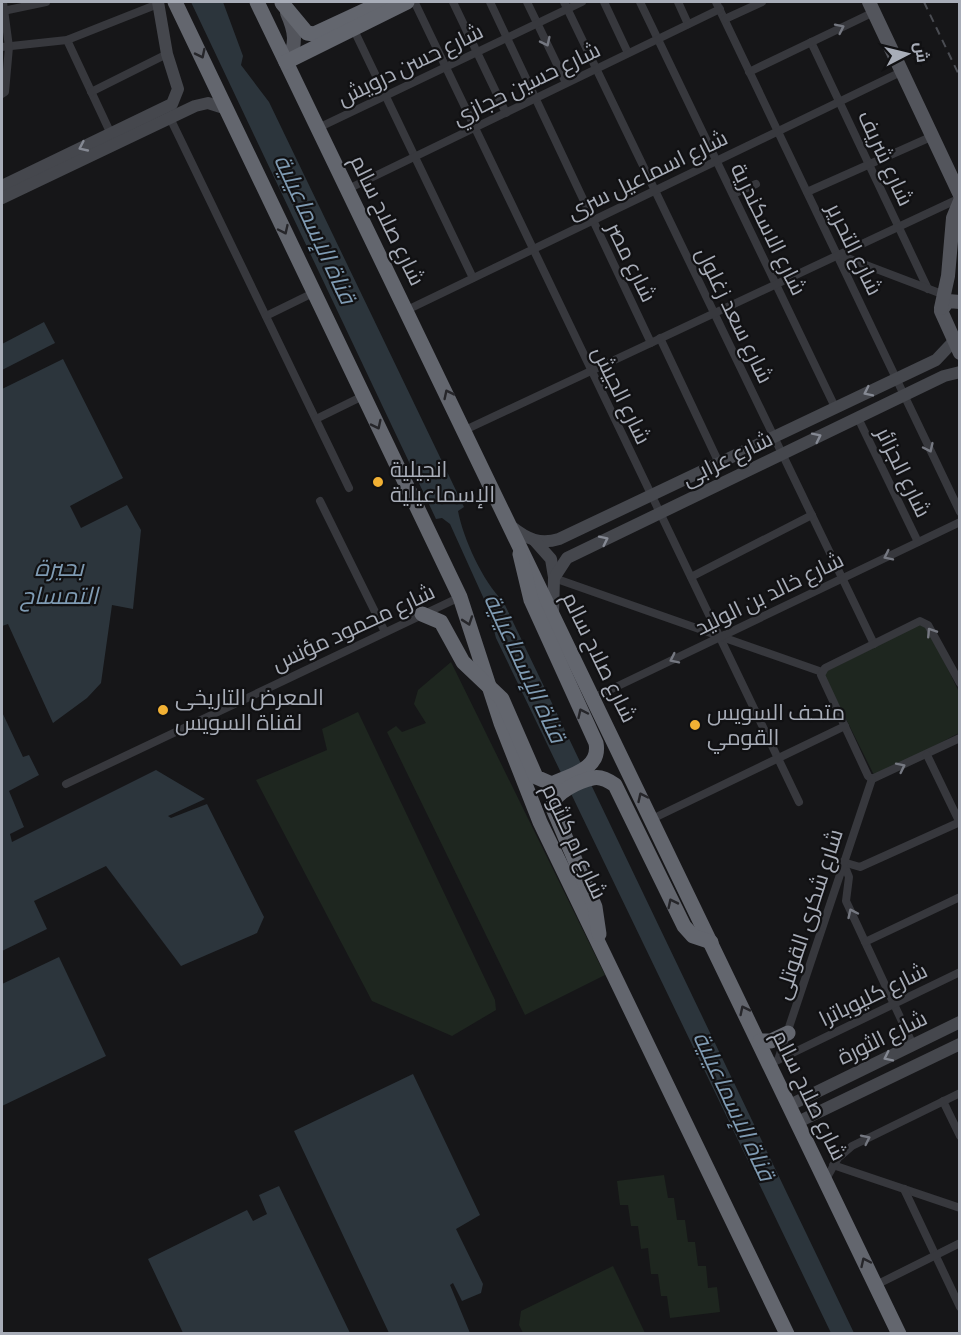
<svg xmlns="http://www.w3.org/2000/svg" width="961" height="1335" font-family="Commissioner,Cairo,sans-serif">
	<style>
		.green { fill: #1e261f }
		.water { fill: #2c353c }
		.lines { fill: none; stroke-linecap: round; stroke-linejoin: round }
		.street { stroke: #37383d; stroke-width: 8 }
		.secondary { stroke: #45474d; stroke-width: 12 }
		.primary { stroke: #53555c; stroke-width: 14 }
		.highway { stroke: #63666e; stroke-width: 15 }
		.rail { stroke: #4a4c52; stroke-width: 2; stroke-dasharray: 8 6; stroke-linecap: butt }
		.oneway { stroke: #757881 }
		.oneway2 { stroke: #26262a }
		.oneway3 { stroke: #858993 }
		.poi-dot { fill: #f2b134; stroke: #111113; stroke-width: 2 }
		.labels { text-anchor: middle; stroke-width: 4.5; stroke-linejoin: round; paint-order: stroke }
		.street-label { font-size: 22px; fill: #a8adb8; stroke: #111113 }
		.poi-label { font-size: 22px; fill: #a8adb8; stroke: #111113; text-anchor: start }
		.water-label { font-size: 24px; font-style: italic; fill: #7f9bb3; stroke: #111113 }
	</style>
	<rect width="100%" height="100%" fill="#161618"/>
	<g class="green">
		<path d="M925,622L959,692V733L875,777L823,673Z"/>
		<path d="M451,662L605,975L525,1015L387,732L396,726L402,732L426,723L414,704L418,690Z"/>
		<path d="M358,712L495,1000L496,1010L452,1036L372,1001L256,780L327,750L322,729Z"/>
		<path d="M664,1175L668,1198H674L677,1220H685L688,1242H695L698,1266H706L708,1288L717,1287L720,1312L670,1318L667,1296H661L658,1274H651L648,1248L641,1249L638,1226H631L628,1205H620L617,1181Z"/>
		<path d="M613,1266L645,1333H523L519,1325L521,1311Z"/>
	</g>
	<g class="water">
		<path d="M191,2H223L243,56L241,65L269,102L464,507L458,511C463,538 483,582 503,601L854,1333H831L496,638L488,608L450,524L442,518L436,519Z"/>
		<path d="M44,322L55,343L2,370V344Z"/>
		<path d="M63,359L123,478L70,506L81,528L127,505L141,530L133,609L112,605L101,683L87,698L53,723L8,624L2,626V389Z"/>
		<path d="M2,712L23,757L29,755L39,775L9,791L24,827L10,834L12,842L156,770L205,799L168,816L171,818L207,804L264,917L257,933L181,966L106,866L34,901L47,929L2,951Z"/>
		<path d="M59,957L106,1056L2,1106V984Z"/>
		<path d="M413,1074L480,1215L456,1229L483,1284L481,1293L462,1301L453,1283L450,1285L470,1333H389L294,1131Z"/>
		<path d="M279,1186L350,1333H183L148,1259L247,1210L253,1221L267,1214L259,1195Z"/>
	</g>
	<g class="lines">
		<g class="street">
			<path d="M453,2L506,113"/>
			<path d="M490,2L651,343"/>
			<path d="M527,2L566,83"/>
			<path d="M564,2L874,644"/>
			<path d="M604,2L628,53"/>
			<path d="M640,2L835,407"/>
			<path d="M678,2L688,24"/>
			<path d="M716,2L960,512"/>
			<path d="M415,3L799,802"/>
			<path d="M3,11L46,2"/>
			<path d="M725,19L762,2"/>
			<path d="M353,28L473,278"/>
			<path d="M67,40L111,134"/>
			<path d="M811,42L928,289"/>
			<path d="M2,47L67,40L158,4"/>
			<path d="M749,72L874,12"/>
			<path d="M91,92L167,54"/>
			<path d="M2,94L5,92L9,47L3,2"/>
			<path d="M170,118L349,488"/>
			<path d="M318,128L582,2"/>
			<path d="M348,189L720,9"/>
			<path d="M807,192L933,136"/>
			<path d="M733,194L756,184"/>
			<path d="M837,254L942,294"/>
			<path d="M407,310L903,71"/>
			<path d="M266,316L313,293"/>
			<path d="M660,338L719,463"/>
			<path d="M858,418L918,542"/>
			<path d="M316,419L363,396"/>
			<path d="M465,430L960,198"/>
			<path d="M320,501L385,632"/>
			<path d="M691,577L812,515"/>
			<path d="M554,578L822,672"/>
			<path d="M960,683L928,625L920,621L825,668L821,675L868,776L872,779L960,738"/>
			<path d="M595,697L960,522"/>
			<path d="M927,755L960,823"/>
			<path d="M66,784L460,597"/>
			<path d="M652,819L845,726"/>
			<path d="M843,862L849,877L846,901L913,1045"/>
			<path d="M843,862L860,867L960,822"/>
			<path d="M865,942L960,897"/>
			<path d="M778,1060L872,779"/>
			<path d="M776,1061L960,972"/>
			<path d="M943,1101L960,1136"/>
			<path d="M833,1165L960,1208"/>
			<path d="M826,1179L838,1158L852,1146L960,1093"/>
			<path d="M904,1189L960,1307"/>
			<path d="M876,1285L960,1243"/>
		</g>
		<g class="secondary">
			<path d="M2,186L172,104L178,89L167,54L158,2"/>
			<path d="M2,198L195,106L208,103L227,109"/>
			<path d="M512,527C527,539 540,545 559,539L936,360L953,342"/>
			<path d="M535,541L551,559L554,577"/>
			<path d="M553,613L554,578L567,558L944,376L960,372"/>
			<path d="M790,1105L960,1022"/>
			<path d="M798,1122L960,1044"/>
		</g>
		<g class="primary">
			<path d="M869,2L960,195"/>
			<path d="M286,62C298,45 295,31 287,13"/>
			<path d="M960,302L948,301L941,311L960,353"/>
			<path d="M941,308L948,276L953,218L960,201"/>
		</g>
		<g class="highway">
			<path d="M175,2L460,597L501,723L540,822L787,1334"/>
			<path d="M257,2L899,1334"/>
			<path d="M282,3L307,33L314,34L381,3"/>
			<path d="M286,62L407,2"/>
			<path d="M422,614L441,622L463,662L502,699L536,777L552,784C571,775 601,769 596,743L531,600L520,554"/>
			<path d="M599,934L595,907L552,806C555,792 579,781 593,778C601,776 609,781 615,785L684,926L693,936L711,942"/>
			<path d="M760,1041H771L788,1033"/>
		</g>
		<path class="rail" d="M924,2L960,77"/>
	</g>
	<defs><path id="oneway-chevron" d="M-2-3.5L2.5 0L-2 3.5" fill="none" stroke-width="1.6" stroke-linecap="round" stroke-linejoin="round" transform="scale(1.5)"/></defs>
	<g class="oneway">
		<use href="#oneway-chevron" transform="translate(840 28) rotate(-26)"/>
		<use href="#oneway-chevron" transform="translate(546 42) rotate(64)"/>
		<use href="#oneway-chevron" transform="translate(929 448) rotate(65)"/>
		<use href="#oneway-chevron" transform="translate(888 556) rotate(154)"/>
		<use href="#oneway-chevron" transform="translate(931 632) rotate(-123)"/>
		<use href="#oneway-chevron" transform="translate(674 659) rotate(154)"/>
		<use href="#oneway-chevron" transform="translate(901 767) rotate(-26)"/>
		<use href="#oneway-chevron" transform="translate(852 913) rotate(-115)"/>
		<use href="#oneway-chevron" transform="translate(866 1139) rotate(-26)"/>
	</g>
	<g class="oneway2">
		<use href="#oneway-chevron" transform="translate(201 54) rotate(64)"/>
		<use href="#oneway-chevron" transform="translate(284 230) rotate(65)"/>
		<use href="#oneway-chevron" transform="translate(448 394) rotate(-116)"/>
		<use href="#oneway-chevron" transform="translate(377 425) rotate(64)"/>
		<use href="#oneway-chevron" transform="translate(468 621) rotate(71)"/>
		<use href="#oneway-chevron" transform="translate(582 713) rotate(-115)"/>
		<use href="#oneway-chevron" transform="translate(642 797) rotate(-115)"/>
		<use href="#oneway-chevron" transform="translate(672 903) rotate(-116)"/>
		<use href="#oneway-chevron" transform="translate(744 1010) rotate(-116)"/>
		<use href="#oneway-chevron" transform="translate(865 1262) rotate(-115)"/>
	</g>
	<g class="oneway3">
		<use href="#oneway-chevron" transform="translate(83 147) rotate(155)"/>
		<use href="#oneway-chevron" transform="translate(868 392) rotate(154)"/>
		<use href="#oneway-chevron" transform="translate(817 437) rotate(-26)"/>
		<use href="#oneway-chevron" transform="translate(604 540) rotate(-26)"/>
		<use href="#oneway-chevron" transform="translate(888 1057) rotate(154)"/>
	</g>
	<g class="poi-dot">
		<circle cx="378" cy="482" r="6"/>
		<circle cx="163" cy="710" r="6"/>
		<circle cx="695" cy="725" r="6"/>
	</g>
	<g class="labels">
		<g class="street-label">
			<text transform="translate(410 64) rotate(-26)" y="8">شارع حسن درويش</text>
			<text transform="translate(526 83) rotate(-26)" y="8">شارع حسين حجازي</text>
			<text transform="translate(886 158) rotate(65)" y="8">شارع شريف</text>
			<text transform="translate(647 174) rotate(-26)" y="8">شارع اسماعيل سرى</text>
			<text transform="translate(388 220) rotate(64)" y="8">شارع صلاح سالم</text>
			<text transform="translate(769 229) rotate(64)" y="8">شارع الاسكندرية</text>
			<text transform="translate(855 249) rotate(64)" y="8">شارع التحرير</text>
			<text transform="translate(632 262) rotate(64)" y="8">شارع مصر</text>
			<text transform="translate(735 315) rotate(64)" y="8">شارع سعد زغلول</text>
			<text transform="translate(622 395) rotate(64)" y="8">شارع الجيش</text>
			<text transform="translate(727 458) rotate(-26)" y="8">شارع عرابى</text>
			<text transform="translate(904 472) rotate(64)" y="8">شارع الجزائر</text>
			<text transform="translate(769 593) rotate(-26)" y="8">شارع خالد بن الوليد</text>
			<text transform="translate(353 627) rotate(-25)" y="8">شارع محمود مؤنس</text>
			<text transform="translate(600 657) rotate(64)" y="8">شارع صلاح سالم</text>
			<text transform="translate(575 841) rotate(65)" y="8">شارع ام كلثوم</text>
			<text transform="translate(808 914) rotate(-72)" y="8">شارع شكرى القوتلى</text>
			<text transform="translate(873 994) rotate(-26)" y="8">شارع كليوباترا</text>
			<text transform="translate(882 1037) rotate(-26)" y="8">شارع الثورة</text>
			<text transform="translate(810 1095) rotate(64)" y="8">شارع صلاح سالم</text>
		</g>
		<g class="poi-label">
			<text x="390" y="477">انجيلية<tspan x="390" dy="25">الإسماعيلية</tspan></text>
			<text x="175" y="705">المعرض التاريخى<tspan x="175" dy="25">لقناة السويس</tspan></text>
			<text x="707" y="720">متحف السويس<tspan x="707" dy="25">القومي</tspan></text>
		</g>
		<g class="water-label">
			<text transform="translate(315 229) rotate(65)" y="8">قناة الإسماعيلية</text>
			<text x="59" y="576">بحيرة<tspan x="59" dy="28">التمساح</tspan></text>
			<text transform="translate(525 668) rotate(65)" y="8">قناة الإسماعيلية</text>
			<text transform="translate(734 1106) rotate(65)" y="8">قناة الإسماعيلية</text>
		</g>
	</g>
	<rect width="961" height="1335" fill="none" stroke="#a8adb8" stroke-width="6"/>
	<g transform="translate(907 54) rotate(83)" stroke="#111113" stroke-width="4.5" paint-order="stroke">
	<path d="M0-4.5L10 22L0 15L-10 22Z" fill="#a8adb8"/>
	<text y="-9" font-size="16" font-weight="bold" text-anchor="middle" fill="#a8adb8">ش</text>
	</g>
</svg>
